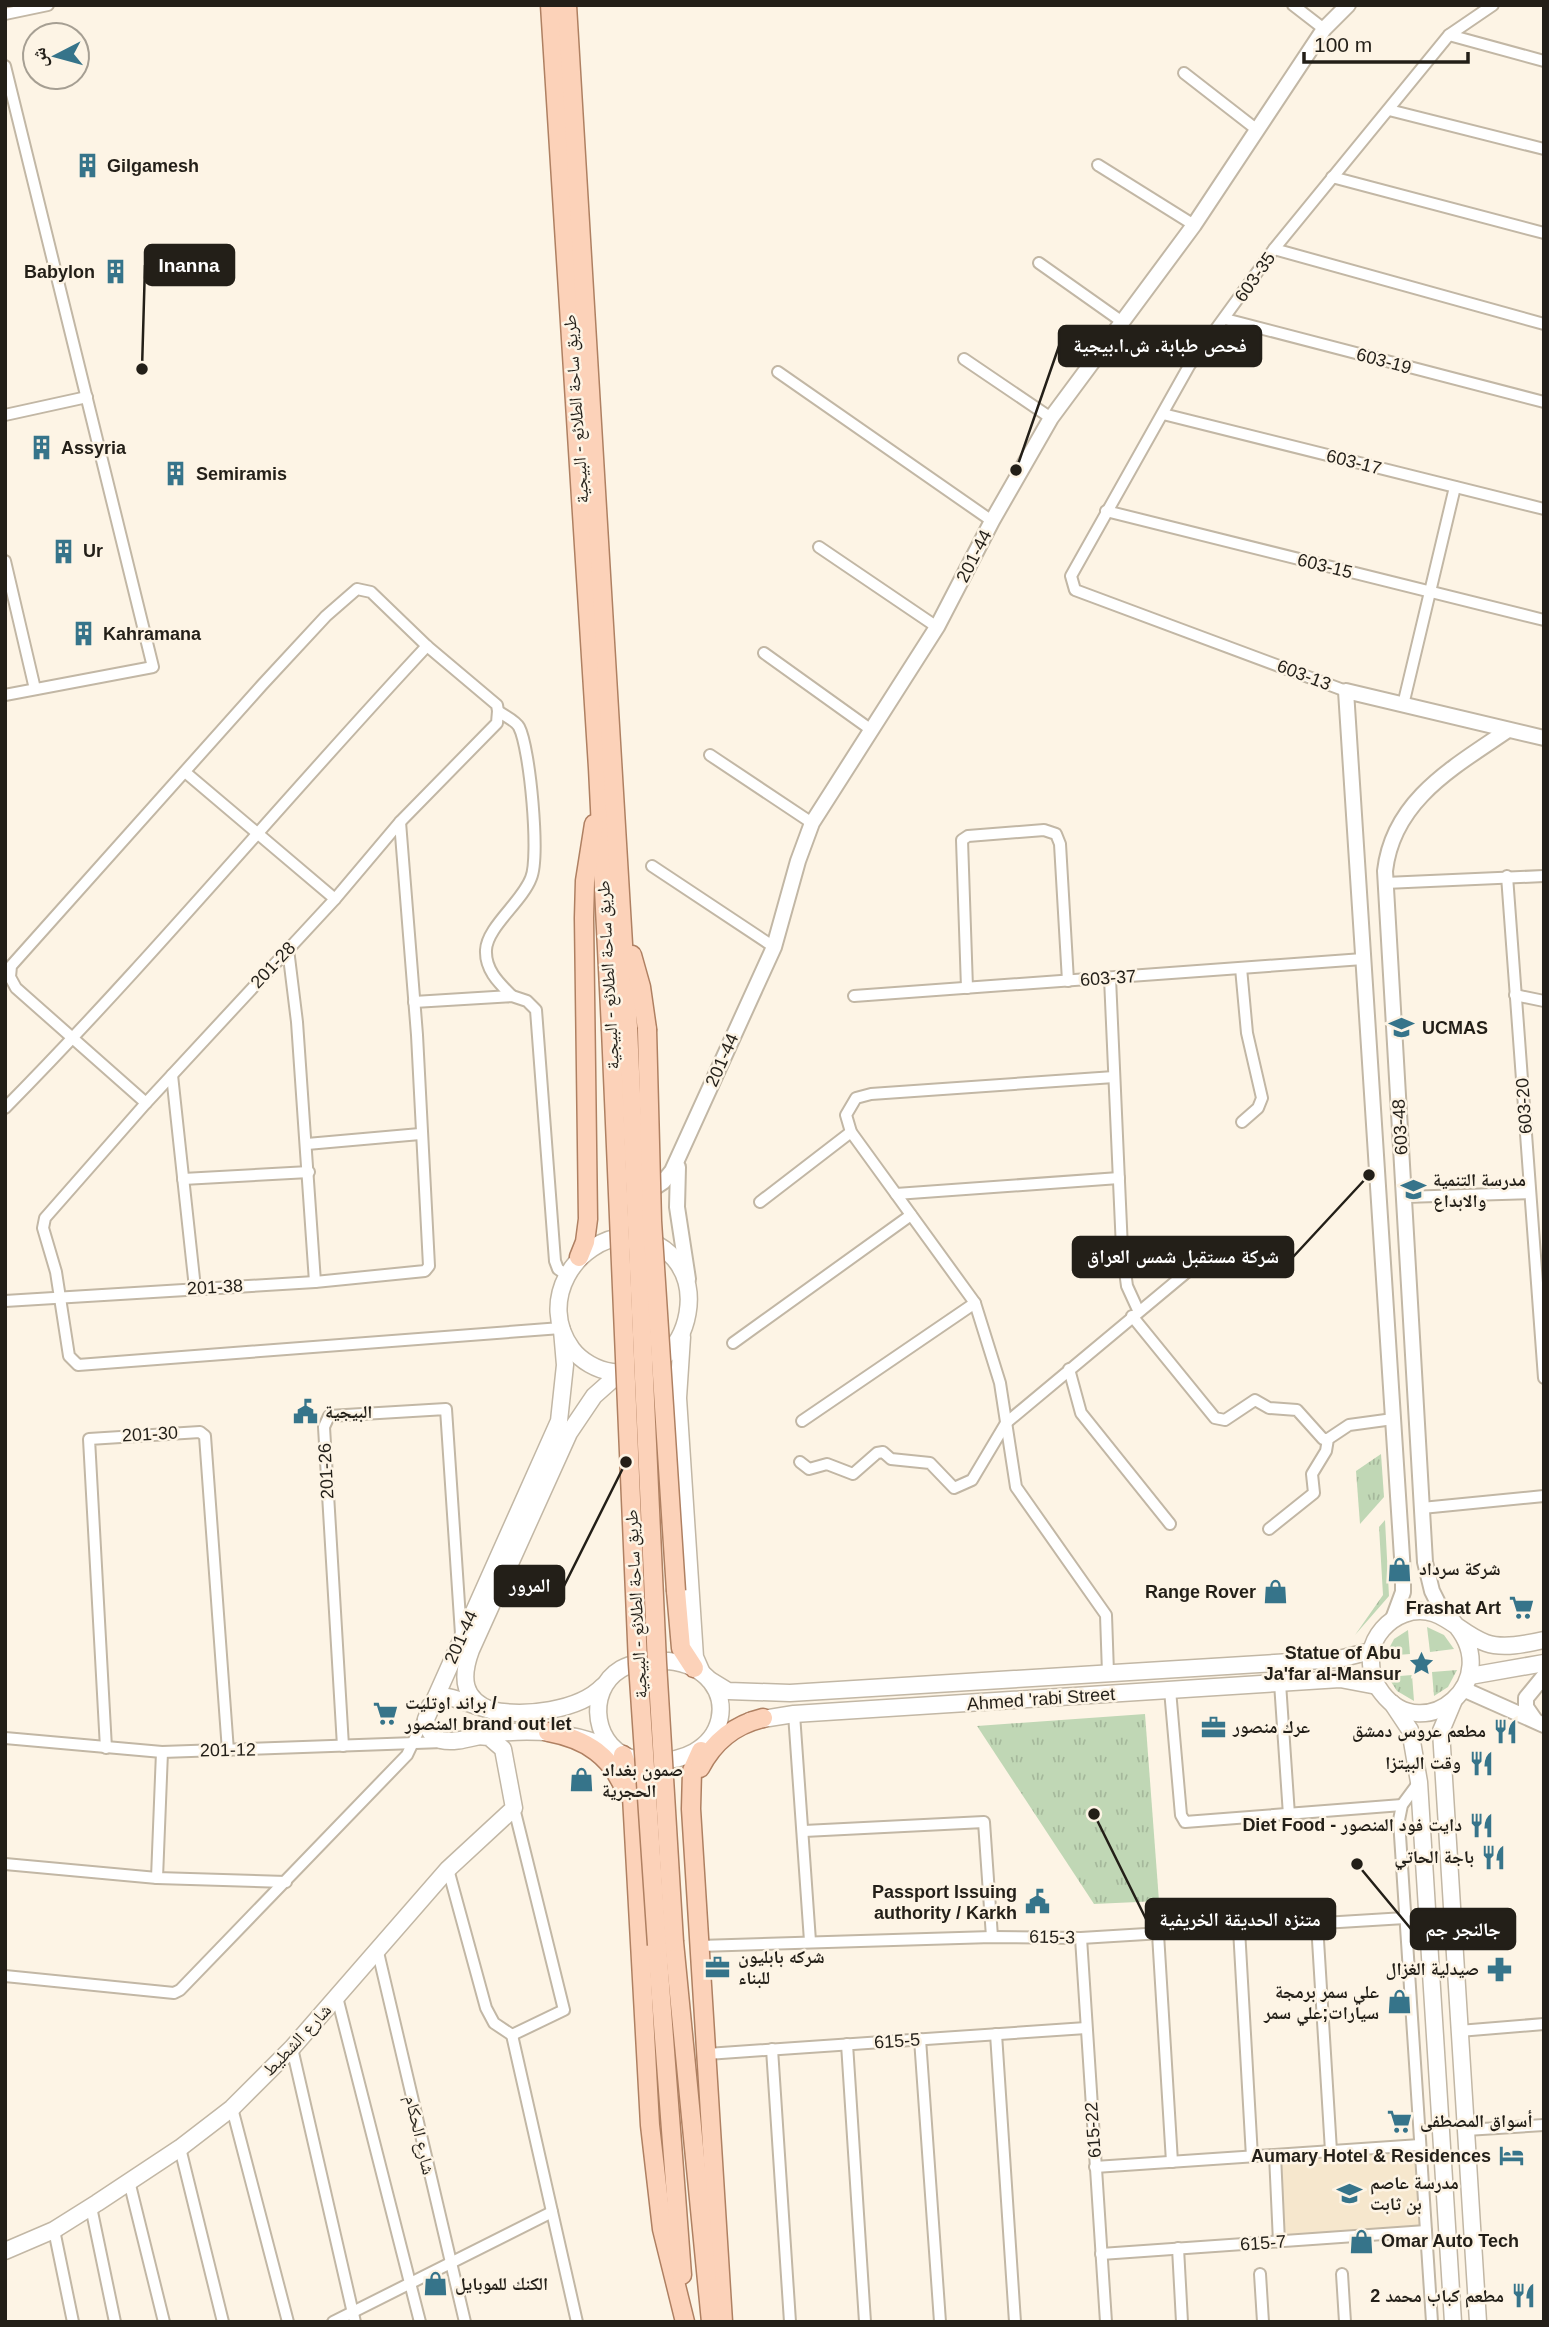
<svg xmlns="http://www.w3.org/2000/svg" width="1549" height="2327" font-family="Arial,'Noto Naskh Arabic',sans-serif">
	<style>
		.built { fill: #f6e7cd }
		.grass { fill: url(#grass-tufts) }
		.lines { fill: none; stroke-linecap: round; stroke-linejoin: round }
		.minor-casing { stroke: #c2b7a5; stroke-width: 14 }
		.tertiary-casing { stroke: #c2b7a5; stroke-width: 18 }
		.secondary-casing { stroke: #c2b7a5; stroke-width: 19 }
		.primary-casing { stroke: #af8062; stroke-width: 21 }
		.minor { stroke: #fff; stroke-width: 10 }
		.tertiary { stroke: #fff; stroke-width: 14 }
		.secondary { stroke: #fff; stroke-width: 16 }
		.primary { stroke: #fcd2b9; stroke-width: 18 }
		.primary-bridge-casing { stroke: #af8062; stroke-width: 21; stroke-linecap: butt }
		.primary-bridge { stroke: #fcd2b9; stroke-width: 18 }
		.labels { text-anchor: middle; stroke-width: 5; stroke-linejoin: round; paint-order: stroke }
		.poi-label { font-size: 18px; font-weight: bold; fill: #231f18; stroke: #fdf4e5; text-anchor: start }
		.street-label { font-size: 18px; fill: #231f18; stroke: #fdf4e5 }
		.leader { fill: none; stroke: #231f18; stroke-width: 2.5 }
		.callout-dot { fill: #231f18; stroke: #fdf4e5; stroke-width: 2.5 }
		.callout { fill: #231f18; stroke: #231f18; stroke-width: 2.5 }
		.callout-label { font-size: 19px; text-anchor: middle; font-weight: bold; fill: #fff }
	</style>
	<defs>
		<pattern id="grass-tufts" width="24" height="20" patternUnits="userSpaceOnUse" patternTransform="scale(1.75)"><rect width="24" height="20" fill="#c0d7b5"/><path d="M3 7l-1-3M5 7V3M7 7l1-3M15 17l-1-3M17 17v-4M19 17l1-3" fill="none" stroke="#a5b89b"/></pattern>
	</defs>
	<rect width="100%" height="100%" fill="#fdf4e5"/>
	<path class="built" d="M1420,2145L1426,2231L1279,2242L1275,2155Z"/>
	<g class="grass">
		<path d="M1381,1454L1384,1497L1360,1524L1356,1471Z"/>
		<path d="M1385,1520L1389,1596L1355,1635L1383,1595L1379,1527Z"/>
		<path d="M1427,1627L1444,1635L1454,1649L1430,1652Z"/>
		<path d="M1408,1630L1410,1654L1385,1656L1394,1639Z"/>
		<path d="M1457,1670L1448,1687L1434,1696L1432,1672Z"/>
		<path d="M1412,1675L1414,1701L1397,1691L1388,1677Z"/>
		<path d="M1145,1714L1159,1901L1094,1904L977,1726Z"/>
	</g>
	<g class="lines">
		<defs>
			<g id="minor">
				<path d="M1293,5L1324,29"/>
				<path d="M5,14L48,5"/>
				<path d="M1449,35L1544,61"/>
				<path d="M5,66L153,667L5,695"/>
				<path d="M1184,73L1256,129"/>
				<path d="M1389,110L1544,149"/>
				<path d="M1098,165L1194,225"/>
				<path d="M1332,177L1544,233"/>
				<path d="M1274,249L1544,324"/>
				<path d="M1039,263L1121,321"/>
				<path d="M1225,319L1544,402"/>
				<path d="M964,359L1051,418"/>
				<path d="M778,372L992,521"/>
				<path d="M1163,414L1544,509"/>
				<path d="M5,415L87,397"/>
				<path d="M1106,511L1544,620"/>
				<path d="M819,547L937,627"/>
				<path d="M5,561L35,689"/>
				<path d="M764,653L870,729"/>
				<path d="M1346,691L1075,590L1071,576L1189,366L1274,249L1449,35L1493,5"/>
				<path d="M1403,705L1455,487"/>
				<path d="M498,711L497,723L400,822L335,899L146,1103L45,1218L43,1228L56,1272L69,1356L78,1365L561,1328"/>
				<path d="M710,755L812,823"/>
				<path d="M185,772L335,899"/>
				<path d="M652,866L774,947"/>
				<path d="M1507,876L1544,1378"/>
				<path d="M1385,883L1544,876"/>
				<path d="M288,949L297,1022L315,1282"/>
				<path d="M1241,968L1247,1033L1262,1098L1258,1108L1242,1122"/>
				<path d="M1110,978L1122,1249L1127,1286L1138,1310"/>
				<path d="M967,988L962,840L968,836L1044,830L1056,834L1060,844L1068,981"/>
				<path d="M1515,995L1544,1001"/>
				<path d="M854,996L1363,959"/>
				<path d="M414,1002L512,996L527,1001L536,1010L555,1261L558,1269L567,1275"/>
				<path d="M172,1075L195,1288"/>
				<path d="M146,1103L16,988L10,977L11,966L262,685L326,616L357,589L371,592L427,646L497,705L498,711C505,716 516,721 519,727C530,748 540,857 531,878C522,902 487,927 486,950C485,970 499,983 512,996"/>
				<path d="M5,1108C152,959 285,798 427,646"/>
				<path d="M307,1144L420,1134"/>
				<path d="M183,1179L309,1172"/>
				<path d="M896,1194L1119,1178"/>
				<path d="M1404,1197L1530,1193"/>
				<path d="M760,1202L851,1132"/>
				<path d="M5,1301L315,1282L425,1271L429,1266L417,1035L400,822"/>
				<path d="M1132,1316L1215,1418L1225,1420L1255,1400L1269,1408L1297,1410L1323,1439H1328"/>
				<path d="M733,1343L911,1215"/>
				<path d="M1069,1369L1081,1413L1170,1524"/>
				<path d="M802,1421L975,1303"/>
				<path d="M800,1462L809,1469L827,1464L853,1474L877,1453L883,1452L891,1459L930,1463L954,1488L972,1480L1006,1423L1193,1267"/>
				<path d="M1422,1508L1544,1496"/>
				<path d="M1269,1529L1314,1493L1312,1474L1326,1451L1328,1439L1349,1425L1393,1419"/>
				<path d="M1108,1673L1106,1615L1016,1487L1000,1383L975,1303L851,1132L846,1115L856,1098L871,1094L1114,1077"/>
				<path d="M1280,1683L1289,1815"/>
				<path d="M1170,1690L1181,1815L1185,1822L1402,1805"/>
				<path d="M794,1714L810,1941"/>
				<path d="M5,1738L162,1752L443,1742"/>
				<path d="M343,1746L324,1427L329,1416L446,1409L461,1634"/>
				<path d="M106,1748L89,1439L200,1432L205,1436L228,1751"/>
				<path d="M1419,1782L1402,1805L1399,1820L1432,2322"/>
				<path d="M804,1831L984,1822L992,1937"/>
				<path d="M5,1864L157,1878L286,1882"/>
				<path d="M448,1869L486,2008L494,2023L512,2035"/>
				<path d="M157,1878L162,1752"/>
				<path d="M1317,1924L1331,2151"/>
				<path d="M1239,1929L1252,2157"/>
				<path d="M1158,1934L1172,2162"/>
				<path d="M1081,1938L1106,2322"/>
				<path d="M699,1946L992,1937L1081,1938L1405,1918"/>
				<path d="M377,1948L465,2322"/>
				<path d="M5,1976L174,1993L180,1990L407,1755L426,1715"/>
				<path d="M337,1997L420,2322"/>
				<path d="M1459,2031L1544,2024"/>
				<path d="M996,2034L1015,2322"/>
				<path d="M512,2035L577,2322"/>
				<path d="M512,2035L564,2010L514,1808"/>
				<path d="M920,2039L940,2322"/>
				<path d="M847,2044L865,2322"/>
				<path d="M292,2048L355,2322"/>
				<path d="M772,2049L790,2322"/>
				<path d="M707,2054L1086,2028"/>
				<path d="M232,2108L288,2322"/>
				<path d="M1466,2130L1544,2125"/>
				<path d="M180,2148L223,2322"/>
				<path d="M1275,2155L1279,2242"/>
				<path d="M1095,2167L1420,2145"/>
				<path d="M129,2181L164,2322"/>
				<path d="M91,2207L115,2322"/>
				<path d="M54,2230L73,2322"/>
				<path d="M1178,2248L1182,2322"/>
				<path d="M1101,2254L1426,2231"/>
				<path d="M1260,2274L1263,2322"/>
				<path d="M1342,2274L1345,2322"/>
				<path d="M333,2322L552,2212"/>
			</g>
			<g id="tertiary">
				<path d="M678,1167L677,1207L688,1279"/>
				<path d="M645,1194L663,1182L672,1171L774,947L798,861L812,823L937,627L992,521L1051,418L1194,225L1324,29L1348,5"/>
				<path d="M1445,1617L1432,1591L1425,1562L1385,871C1393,800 1454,767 1508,730"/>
				<path d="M1393,1619L1403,1592V1573L1346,691L1544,738"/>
				<path d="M1463,1689L1544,1725"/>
				<path d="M1535,1720L1526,1707V1698L1544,1676"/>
			</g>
			<g id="secondary">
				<path d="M628,1236C726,1248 694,1385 612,1372C597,1370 581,1361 572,1349C537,1302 575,1239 628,1236Z"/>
				<path d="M562,1330L565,1365L559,1421L426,1719C428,1729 431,1737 441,1740C456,1744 475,1736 490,1734C536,1728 582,1732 623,1755"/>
				<path d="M682,1337L678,1398L695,1657L702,1673"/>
				<path d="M1453,1622C1507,1680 1424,1748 1382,1693C1373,1682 1370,1667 1371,1653C1374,1635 1388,1620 1404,1614C1439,1601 1457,1633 1486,1643C1503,1649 1526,1644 1544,1640"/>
				<path d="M668,1661C749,1669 735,1776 636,1759C594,1752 584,1691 621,1669C635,1661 652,1662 668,1661Z"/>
				<path d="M1470,1676L1544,1663"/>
				<path d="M710,1680L728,1691L790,1693L1339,1659L1371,1651"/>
				<path d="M1454,1700L1441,1731L1478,2322"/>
				<path d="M1392,1703L1410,1730L1419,1782L1453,2322"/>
				<path d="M430,1706L448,1697C463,1700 476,1707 491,1710C524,1717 579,1711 603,1686"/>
				<path d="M491,1710C462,1699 461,1677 471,1650L569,1433L594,1396L612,1380L626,1375"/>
				<path d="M750,1721L794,1714L1340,1679L1377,1686"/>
				<path d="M5,2251L54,2230L97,2203L180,2148L232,2108L292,2048L448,1869L514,1808L503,1749L489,1737L477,1736"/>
			</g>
			<g id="primary">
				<path d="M550,5L598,768L611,1029"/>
				<path d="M567,5L628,1028"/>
				<path d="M632,955L641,987L647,1029"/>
				<path d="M579,1257L585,1242L588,1219L584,918L585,881L594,824"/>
				<path d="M676,1591L681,1648L694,1668"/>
				<path d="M548,1732C586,1739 612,1756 626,1793"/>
				<path d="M701,1751L692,1771L691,1809L723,2322"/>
				<path d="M623,1755L631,1778L650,2125L662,2229L685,2322"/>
				<path d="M700,1768C714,1741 734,1725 763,1718"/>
				<path d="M674,1942L711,2322"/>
				<path d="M657,1945L682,2275"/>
			</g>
		</defs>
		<use href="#minor" class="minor-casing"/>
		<use href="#tertiary" class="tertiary-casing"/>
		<use href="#secondary" class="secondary-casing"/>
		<use href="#primary" class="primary-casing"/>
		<use href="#minor" class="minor"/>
		<use href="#tertiary" class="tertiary"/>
		<use href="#secondary" class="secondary"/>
		<use href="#primary" class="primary"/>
		<defs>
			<g id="primary-bridge">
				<path d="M628,1028L657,1663L674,1942"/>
				<path d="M611,1029L638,1664L657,1945"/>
				<path d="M647,1029L652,1221L676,1591"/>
			</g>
		</defs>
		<use href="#primary-bridge" class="primary-bridge-casing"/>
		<use href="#primary-bridge" class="primary-bridge"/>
	</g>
	<defs>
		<symbol id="building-bare" viewBox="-9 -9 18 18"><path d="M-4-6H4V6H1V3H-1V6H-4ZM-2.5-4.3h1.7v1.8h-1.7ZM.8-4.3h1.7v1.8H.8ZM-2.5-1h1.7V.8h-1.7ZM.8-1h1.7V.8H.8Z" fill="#36748a" stroke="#fdf4e5" stroke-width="2.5" paint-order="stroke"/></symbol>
		<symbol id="school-bare" viewBox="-9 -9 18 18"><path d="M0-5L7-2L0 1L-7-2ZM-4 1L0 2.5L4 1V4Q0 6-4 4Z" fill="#36748a" stroke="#fdf4e5" stroke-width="2.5" paint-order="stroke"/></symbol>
		<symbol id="civic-bare" viewBox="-9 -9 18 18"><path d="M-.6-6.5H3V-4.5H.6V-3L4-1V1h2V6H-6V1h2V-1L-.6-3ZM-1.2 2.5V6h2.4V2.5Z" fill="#36748a" stroke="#fdf4e5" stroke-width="2.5" paint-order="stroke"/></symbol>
		<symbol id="shop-bare" viewBox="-9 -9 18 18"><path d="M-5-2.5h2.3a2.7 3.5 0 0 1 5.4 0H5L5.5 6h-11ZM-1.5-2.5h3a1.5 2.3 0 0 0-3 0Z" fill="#36748a" stroke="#fdf4e5" stroke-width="2.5" paint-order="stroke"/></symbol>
		<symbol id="supermarket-bare" viewBox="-9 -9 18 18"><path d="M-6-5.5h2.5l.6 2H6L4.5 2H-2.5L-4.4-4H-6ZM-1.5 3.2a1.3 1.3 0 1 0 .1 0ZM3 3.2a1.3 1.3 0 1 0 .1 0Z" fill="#36748a" stroke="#fdf4e5" stroke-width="2.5" paint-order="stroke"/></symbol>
		<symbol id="sight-bare" viewBox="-9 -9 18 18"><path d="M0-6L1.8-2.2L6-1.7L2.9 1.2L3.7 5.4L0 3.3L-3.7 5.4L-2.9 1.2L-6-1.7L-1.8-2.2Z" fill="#36748a" stroke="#fdf4e5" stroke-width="2.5" paint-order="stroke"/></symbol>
		<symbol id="office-bare" viewBox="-9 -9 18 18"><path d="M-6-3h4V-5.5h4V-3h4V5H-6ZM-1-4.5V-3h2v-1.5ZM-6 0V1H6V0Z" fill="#36748a" stroke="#fdf4e5" stroke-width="2.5" paint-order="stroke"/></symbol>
		<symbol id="restaurant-bare" viewBox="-9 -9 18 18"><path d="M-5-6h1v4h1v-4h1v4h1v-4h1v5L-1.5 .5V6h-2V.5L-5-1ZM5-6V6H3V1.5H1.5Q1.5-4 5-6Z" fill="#36748a" stroke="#fdf4e5" stroke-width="2.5" paint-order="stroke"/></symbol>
		<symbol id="pharmacy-bare" viewBox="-9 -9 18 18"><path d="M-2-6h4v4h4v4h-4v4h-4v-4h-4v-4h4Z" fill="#36748a" stroke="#fdf4e5" stroke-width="2.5" paint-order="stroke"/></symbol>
		<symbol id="hotel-bare" viewBox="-9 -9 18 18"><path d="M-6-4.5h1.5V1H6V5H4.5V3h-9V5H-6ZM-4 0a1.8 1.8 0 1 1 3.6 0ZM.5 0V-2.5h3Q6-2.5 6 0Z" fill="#36748a" stroke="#fdf4e5" stroke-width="2.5" paint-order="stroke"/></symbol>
	</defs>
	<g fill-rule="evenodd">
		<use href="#building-bare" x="70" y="148" width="35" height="35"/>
		<use href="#building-bare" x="98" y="254" width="35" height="35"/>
		<use href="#building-bare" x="24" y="430" width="35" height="35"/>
		<use href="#building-bare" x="158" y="456" width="35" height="35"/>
		<use href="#building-bare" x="46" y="534" width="35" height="35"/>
		<use href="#building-bare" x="66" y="616" width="35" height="35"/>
		<use href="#school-bare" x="1384" y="1010" width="35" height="35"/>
		<use href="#school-bare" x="1396" y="1172" width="35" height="35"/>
		<use href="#civic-bare" x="288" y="1394" width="35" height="35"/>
		<use href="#shop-bare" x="1382" y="1552" width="35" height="35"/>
		<use href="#shop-bare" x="1258" y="1574" width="35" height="35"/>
		<use href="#supermarket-bare" x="1504" y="1590" width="35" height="35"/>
		<use href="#sight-bare" x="1404" y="1646" width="35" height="35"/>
		<use href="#supermarket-bare" x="368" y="1696" width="35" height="35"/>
		<use href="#office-bare" x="1196" y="1710" width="35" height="35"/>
		<use href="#restaurant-bare" x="1488" y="1714" width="35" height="35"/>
		<use href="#restaurant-bare" x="1464" y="1746" width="35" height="35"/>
		<use href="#shop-bare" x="564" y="1762" width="35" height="35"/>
		<use href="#restaurant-bare" x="1464" y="1808" width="35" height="35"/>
		<use href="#restaurant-bare" x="1476" y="1840" width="35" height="35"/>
		<use href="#civic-bare" x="1020" y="1884" width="35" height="35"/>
		<use href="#office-bare" x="700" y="1950" width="35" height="35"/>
		<use href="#pharmacy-bare" x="1482" y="1952" width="35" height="35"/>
		<use href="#shop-bare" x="1382" y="1984" width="35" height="35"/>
		<use href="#supermarket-bare" x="1382" y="2104" width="35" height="35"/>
		<use href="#hotel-bare" x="1494" y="2138" width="35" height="35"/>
		<use href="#school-bare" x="1332" y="2176" width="35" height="35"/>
		<use href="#shop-bare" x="1344" y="2224" width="35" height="35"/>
		<use href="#shop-bare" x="418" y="2266" width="35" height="35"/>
		<use href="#restaurant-bare" x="1506" y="2278" width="35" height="35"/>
	</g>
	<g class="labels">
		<g class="poi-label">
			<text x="107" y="172">Gilgamesh</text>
			<text x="95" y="278" text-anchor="end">Babylon</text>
			<text x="61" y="454">Assyria</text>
			<text x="196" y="480">Semiramis</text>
			<text x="83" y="557">Ur</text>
			<text x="103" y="640">Kahramana</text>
			<text x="1422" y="1034">UCMAS</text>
			<text x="1433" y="1186">مدرسة التنمية<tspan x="1433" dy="21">والابداع</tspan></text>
			<text x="325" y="1418">البيجية</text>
			<text x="1419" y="1575">شركة سرداد</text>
			<text x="1256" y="1598" text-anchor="end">Range Rover</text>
			<text x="1501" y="1614" text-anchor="end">Frashat Art</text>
			<text x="1401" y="1659" text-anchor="end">Statue of Abu<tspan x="1401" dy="21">Ja'far al-Mansur</tspan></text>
			<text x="405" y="1709">براند اوتليت /<tspan x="405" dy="21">المنصور brand out let</tspan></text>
			<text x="1233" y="1733">عرك منصور</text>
			<text x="1486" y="1737" text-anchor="end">مطعم عروس دمشق</text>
			<text x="1461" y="1769" text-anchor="end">وقت البيتزا</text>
			<text x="602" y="1776">صمون بغداد<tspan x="602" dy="21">الحجرية</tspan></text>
			<text x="1462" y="1831" text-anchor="end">Diet Food - دايت فود المنصور</text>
			<text x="1474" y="1863" text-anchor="end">باجة الحاتي</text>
			<text x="1017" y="1898" text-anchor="end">Passport Issuing<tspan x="1017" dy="21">authority / Karkh</tspan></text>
			<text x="738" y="1963">شركه بابليون<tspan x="738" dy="21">للبناء</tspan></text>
			<text x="1479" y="1975" text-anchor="end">صيدلية الغزال</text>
			<text x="1379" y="1998" text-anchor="end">علي سمر برمجة<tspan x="1379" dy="21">سيارات;علي سمر</tspan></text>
			<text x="1420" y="2127">أسواق المصطفى</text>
			<text x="1491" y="2162" text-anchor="end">Aumary Hotel &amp; Residences</text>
			<text x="1370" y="2189">مدرسة عاصم<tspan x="1370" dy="21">بن ثابت</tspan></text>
			<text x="1381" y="2247">Omar Auto Tech</text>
			<text x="455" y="2290">الكنك للموبايل</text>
			<text x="1504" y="2302" text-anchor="end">مطعم كباب محمد 2</text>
		</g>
		<g class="street-label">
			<text transform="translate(1255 277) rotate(-55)" y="6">603-35</text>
			<text transform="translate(1384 361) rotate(15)" y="6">603-19</text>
			<text transform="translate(576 409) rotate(-94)" y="6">طريق ساحة الطلائع - البيجية</text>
			<text transform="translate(1354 462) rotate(14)" y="6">603-17</text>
			<text transform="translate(974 556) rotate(-63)" y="6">201-44</text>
			<text transform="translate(1325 566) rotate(14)" y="6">603-15</text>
			<text transform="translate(1304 675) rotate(21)" y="6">603-13</text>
			<text transform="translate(273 965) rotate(-47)" y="6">201-28</text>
			<text transform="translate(608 975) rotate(-93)" y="6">طريق ساحة الطلائع - البيجية</text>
			<text transform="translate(1108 978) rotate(-4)" y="6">603-37</text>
			<text transform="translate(722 1060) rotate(-66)" y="6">201-44</text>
			<text transform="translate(1524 1106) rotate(-94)" y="6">603-20</text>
			<text transform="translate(1400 1127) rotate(-93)" y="6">603-48</text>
			<text transform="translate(215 1287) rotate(-3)" y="6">201-38</text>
			<text transform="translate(150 1434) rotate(-3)" y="6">201-30</text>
			<text transform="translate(326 1471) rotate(-93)" y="6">201-26</text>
			<text transform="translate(636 1604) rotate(-93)" y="6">طريق ساحة الطلائع - البيجية</text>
			<text transform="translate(461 1637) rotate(-66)" y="6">201-44</text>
			<text transform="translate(1041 1699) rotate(-4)" y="6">Ahmed 'rabi Street</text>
			<text transform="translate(228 1750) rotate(-1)" y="6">201-12</text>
			<text transform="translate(1052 1937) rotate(1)" y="6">615-3</text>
			<text transform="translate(297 2040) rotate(-47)" y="6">شارع الشطيط</text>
			<text transform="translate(897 2041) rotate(-4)" y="6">615-5</text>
			<text transform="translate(1093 2130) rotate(-94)" y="6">615-22</text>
			<text transform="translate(420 2135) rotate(77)" y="6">شارع الحكام</text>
			<text transform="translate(1263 2243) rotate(-4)" y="6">615-7</text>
		</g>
	</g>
	<path class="leader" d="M142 369L145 265M1016 470L1059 346M1369 1175L1293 1257M626 1462L564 1586M1094 1814L1146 1919M1357 1864L1411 1929"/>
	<g class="callout-dot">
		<circle cx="142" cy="369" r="7"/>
		<circle cx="1016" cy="470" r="7"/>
		<circle cx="1369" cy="1175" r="7"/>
		<circle cx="626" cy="1462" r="7"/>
		<circle cx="1094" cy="1814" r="7"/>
		<circle cx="1357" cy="1864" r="7"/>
	</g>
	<g class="callout">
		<rect x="145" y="245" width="89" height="40" rx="7"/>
		<rect x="1059" y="326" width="202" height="40" rx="7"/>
		<rect x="1073" y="1237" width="220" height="40" rx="7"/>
		<rect x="495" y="1566" width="69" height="40" rx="7"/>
		<rect x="1146" y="1899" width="189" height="40" rx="7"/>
		<rect x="1411" y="1909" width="104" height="40" rx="7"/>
	</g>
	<g class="callout-label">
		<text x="189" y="272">Inanna</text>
		<text x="1160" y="352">فحص طبابة. ش.ا.بيجية</text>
		<text x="1183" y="1263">شركة مستقبل شمس العراق</text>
		<text x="530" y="1592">المرور</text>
		<text x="1240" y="1926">متنزه الحديقة الخريفية</text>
		<text x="1463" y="1936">جالنجر جم</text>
	</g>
	<rect width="1549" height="2327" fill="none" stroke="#231f18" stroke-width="14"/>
	<g transform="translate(56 56) rotate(264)"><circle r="33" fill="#fdf4e5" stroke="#a69f93" stroke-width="2"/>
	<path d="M0-5L12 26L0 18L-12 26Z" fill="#36748a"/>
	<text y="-10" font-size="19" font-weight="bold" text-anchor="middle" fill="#231f18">ش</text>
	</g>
	<path d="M1304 52v10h164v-10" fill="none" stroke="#231f18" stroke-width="3.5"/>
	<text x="1314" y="52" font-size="21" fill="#231f18" stroke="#fdf4e5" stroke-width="5" paint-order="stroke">100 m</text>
</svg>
